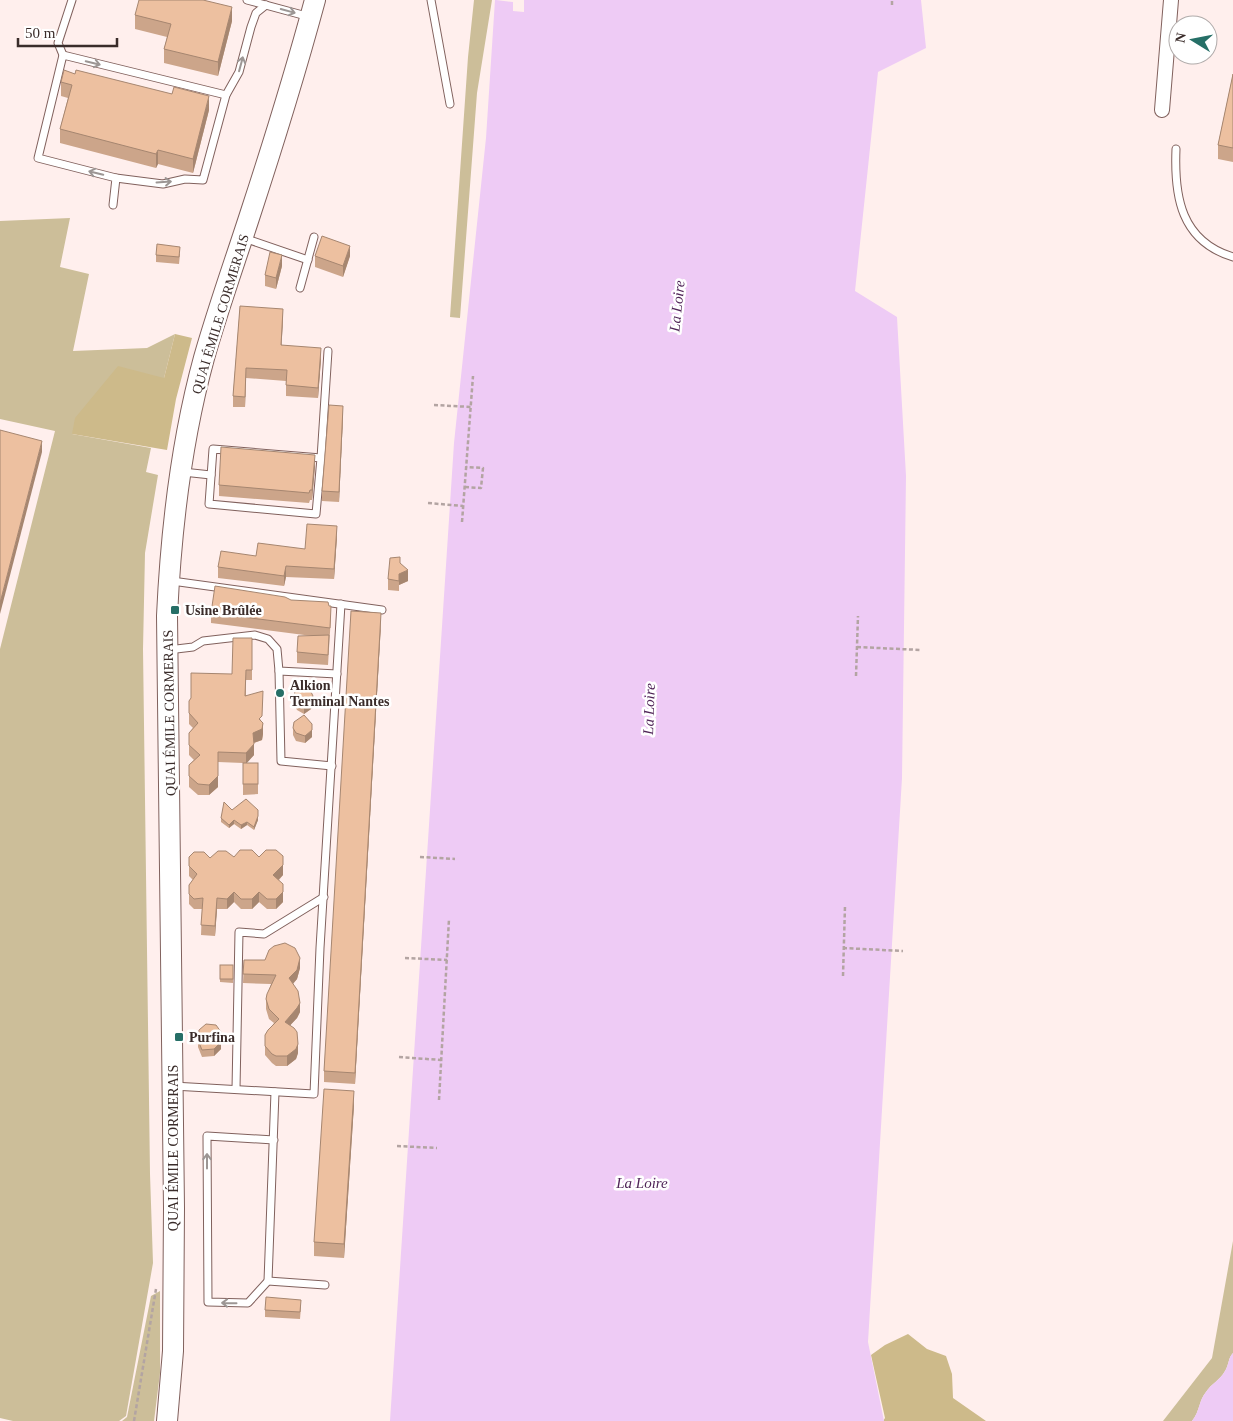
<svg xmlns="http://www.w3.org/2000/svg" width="1233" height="1421" font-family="'Times New Roman',serif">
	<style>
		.green { fill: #ccbe99 }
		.forest { fill: #cdba8a }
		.water { fill: #eecbf5 }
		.pier { fill: #ffefed }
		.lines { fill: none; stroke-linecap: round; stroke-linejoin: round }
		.service-casing { stroke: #81615d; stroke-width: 9 }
		.minor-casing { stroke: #81615d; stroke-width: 16 }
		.secondary-casing { stroke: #81615d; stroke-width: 22 }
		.path { stroke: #b3a4a2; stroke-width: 2.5; stroke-dasharray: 4 2.5; stroke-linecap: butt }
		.service { stroke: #fff; stroke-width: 7 }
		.minor { stroke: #fff; stroke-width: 14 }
		.secondary { stroke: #fff; stroke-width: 20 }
		.wall { fill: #cca58a }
		.shaded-wall { fill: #a68670 }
		.building { fill: #edc0a0; stroke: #a68670 }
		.oneway { stroke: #9c9694 }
		.poi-dot { fill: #266f67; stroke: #fff; stroke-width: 2 }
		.labels { text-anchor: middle; stroke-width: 5; stroke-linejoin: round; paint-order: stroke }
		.street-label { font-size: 14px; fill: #3a2c2a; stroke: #fff }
		.poi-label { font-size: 14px; font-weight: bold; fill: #3a2c2a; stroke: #fff; text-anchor: start }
		.water-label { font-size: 15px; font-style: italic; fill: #502558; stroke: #fff }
	</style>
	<rect width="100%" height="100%" fill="#ffefed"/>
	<g class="green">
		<path d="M474,0H492L477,93L460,318L450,317L468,57Z"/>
		<path d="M70,218L60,267L89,274L73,351L147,348L175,334L164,378L72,434L151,448L146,472L158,475L145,553L143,649L150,1174L153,1263L126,1416L119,1421H13L0,1418V649L55,431L0,419V221Z"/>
		<path d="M1233,1241V1353C1228,1358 1229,1365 1225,1371C1220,1380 1211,1384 1206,1392C1199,1400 1200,1411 1192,1421H1163L1212,1358Z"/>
		<path d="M160,1291V1373L154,1421H122L127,1417L151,1296Z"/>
	</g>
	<g class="forest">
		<path d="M175,334L192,338L176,399L167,450L72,434L75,418L118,366L164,378Z"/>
		<path d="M908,1334L927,1349L946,1356L952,1374L953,1398L986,1421H883L885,1418L871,1355L885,1345Z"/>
	</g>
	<g class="water">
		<path d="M495,0H921L926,48L878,72L855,291L897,317L906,476L902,778L868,1342L884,1421H390L454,443L486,138Z"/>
		<path d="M1233,1353V1421H1192C1200,1411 1199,1400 1206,1392C1211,1384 1220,1380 1225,1371C1229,1365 1228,1358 1233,1353Z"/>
	</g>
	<path class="pier" d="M496,0H524V12L513,11V2Z"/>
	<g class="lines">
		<defs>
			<g id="service">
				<path d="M247,0L310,17"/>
				<path d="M431,0L450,104"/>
				<path d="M63,55L58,43L72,0"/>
				<path d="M1176,149C1174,197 1181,241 1233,257"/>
				<path d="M116,178L163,184L185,179L203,180L226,95L239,72L251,27L256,13L266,5"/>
				<path d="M113,205L116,178L38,158L63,55L226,95"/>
				<path d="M244,238L308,260"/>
				<path d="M300,288L314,237"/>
				<path d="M213,449L321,458L316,514L209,504Z"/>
				<path d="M321,458L328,351"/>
				<path d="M183,472L211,475"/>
				<path d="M172,581L382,610"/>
				<path d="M168,650L193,647L203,641L255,635L268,639L277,649L279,671L337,674"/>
				<path d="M279,671L281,761L332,766"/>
				<path d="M173,1086L314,1094L320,948L341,604"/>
				<path d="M236,1089L239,932L264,934L324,897"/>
				<path d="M274,1140L207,1136L208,1302L248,1303L268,1281L275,1092"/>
				<path d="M268,1281L325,1285"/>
			</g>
			<path id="minor" d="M1162,110L1171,0"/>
			<path id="secondary" d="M167,1421L173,1351L174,1208L167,616C171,529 181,442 204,358C217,312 233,267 248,221C272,148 295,74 315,0"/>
		</defs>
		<use href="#service" class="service-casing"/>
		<use href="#minor" class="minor-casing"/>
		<use href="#secondary" class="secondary-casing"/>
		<g class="path">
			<path d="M892,5V0"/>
			<path d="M434,405L471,407"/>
			<path d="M465,487L481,488L483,468L466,467"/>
			<path d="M428,503L463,506"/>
			<path d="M462,522L473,376"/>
			<path d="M857,647L921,650"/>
			<path d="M856,676L858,616"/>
			<path d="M420,857L455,859"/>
			<path d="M843,948L903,951"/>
			<path d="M405,958L447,960"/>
			<path d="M843,976L845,906"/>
			<path d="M399,1057L441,1060"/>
			<path d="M439,1100L449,919"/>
			<path d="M397,1146L437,1148"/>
			<path d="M134,1421L156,1289"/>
		</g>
		<use href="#service" class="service"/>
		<use href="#minor" class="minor"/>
		<use href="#secondary" class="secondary"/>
	</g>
	<g class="wall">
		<path d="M135,15L232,21L218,76L164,63V49L167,37L135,29Z"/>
		<path d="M1233,74V162L1218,159V145Z"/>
		<path d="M61,82L209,110L193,173L158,164L156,168L60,143V129L68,98L61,96Z"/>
		<path d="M180,254L179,264L156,262V255Z"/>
		<path d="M315,256H350L343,277L315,267Z"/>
		<path d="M282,266L276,289L265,286V275Z"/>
		<path d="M240,306L283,319L281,345L321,359L318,398L286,396V381L246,378L245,407H233V396Z"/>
		<path d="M343,417L339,502L322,501V491Z"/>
		<path d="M315,466L312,500H310L309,503L219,496V485Z"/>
		<path d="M337,536L334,579L286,577L284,586L218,578V567L256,556L305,549Z"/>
		<path d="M400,563L408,581L399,585V591L388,590V579Z"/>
		<path d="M291,600L331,616L328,665L297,663V652L312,636L211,623V613Z"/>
		<path d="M381,623L355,1084L324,1082V1071Z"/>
		<path d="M252,638V680H246V696L262,722L263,734L262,740L254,743V755L246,763H258V794L243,795V763L218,762V787L209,795H198L189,787V765L194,760L189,755V733L193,728L189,724V701L232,674Z"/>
		<path d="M294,697L313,703L311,709L304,714L297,710L294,704Z"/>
		<path d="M312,724V737L305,743L296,741L293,735V728Z"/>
		<path d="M232,810L258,820L254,830L247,825L241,829L234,824L229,828L221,822V818Z"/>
		<path d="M283,856V875L279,880L283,902L276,909H267L259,902L252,909H241L234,902L227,909H217L215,936L201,935L202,909H194L189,904V885L193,880L189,876V857L210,858Z"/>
		<path d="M244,960L300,968L297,979L293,984L300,1012L297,1018L290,1025L298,1053L296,1059L287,1066H276L272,1063L265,1055V1035L274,1023L269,1019L266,1009V999L271,984L243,983Z"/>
		<path d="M233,965V983L220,982V979Z"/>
		<path d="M198,1040L221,1049L214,1056L202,1057L198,1047Z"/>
		<path d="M354,1105L344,1258L314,1256V1242Z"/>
		<path d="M301,1307L300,1319L265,1317V1310Z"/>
	</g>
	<g class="shaded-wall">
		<path d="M232,7V21L218,76V62Z"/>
		<path d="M209,96V110L193,173V159Z"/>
		<path d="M158,150V164L156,168V154Z"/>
		<path d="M350,246V256L343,277V266Z"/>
		<path d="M282,255V266L276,289V278Z"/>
		<path d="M283,309V319L281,356V345Z"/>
		<path d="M321,348V359L318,398V388Z"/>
		<path d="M246,368V378L245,407V397Z"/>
		<path d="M343,406V417L339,502V492Z"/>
		<path d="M42,441V452L0,614V603Z"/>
		<path d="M315,455V466L312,500V490Z"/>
		<path d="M337,526V536L334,579V569Z"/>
		<path d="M286,566V577L284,586V576Z"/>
		<path d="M408,570V581L399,585V591V574Z"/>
		<path d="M381,613V623L355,1084V1073Z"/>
		<path d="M313,696V703L311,709L304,714V707Z"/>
		<path d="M263,723V734L262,740L253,743V733Z"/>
		<path d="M312,730V737L305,743V736Z"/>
		<path d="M254,744V755L246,764V753Z"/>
		<path d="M218,752V787L209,795V785Z"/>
		<path d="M258,816V820L254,830V827Z"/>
		<path d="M234,820V824L229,828V825Z"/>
		<path d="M247,822V825L241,829V825Z"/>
		<path d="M283,865V875L273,885V875Z"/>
		<path d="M283,884V902L276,909V899Z"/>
		<path d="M234,892V902L227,909V899Z"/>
		<path d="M259,892V902L252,909V899Z"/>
		<path d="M217,898V909L215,936V926Z"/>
		<path d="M300,958V968L297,979L289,988V978Z"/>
		<path d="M300,1003V1012L297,1018L285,1031V1022Z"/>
		<path d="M221,1032V1049L214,1056V1049Z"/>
		<path d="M298,1044V1053L296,1059L287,1066V1056Z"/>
		<path d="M354,1091V1105L344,1258V1244Z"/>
	</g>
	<g class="building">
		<path d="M139,0H203L232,7L218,62L164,49L171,24L135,15Z"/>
		<path d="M64,70L75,74L76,70L172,94L174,87L209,96L193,159L158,150L156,154L60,129L72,85L61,82Z"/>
		<path d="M1233,74V148L1218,145Z"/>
		<path d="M322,236L350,246L343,266L315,256Z"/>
		<path d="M157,244L180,247L179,257L156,255Z"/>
		<path d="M270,252L282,255L276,278L265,275Z"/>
		<path d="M240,306L283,309L281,345L321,348L318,388L286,385L287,370L246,368L245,397L233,396Z"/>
		<path d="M329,405L343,406L339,492L322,491Z"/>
		<path d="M0,430L42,441L0,603Z"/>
		<path d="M221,447L315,455L312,490H310L309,493L219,485Z"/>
		<path d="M307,524L337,526L334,569L286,566L284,576L218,567L221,551L256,556L258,543L305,549Z"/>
		<path d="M400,557V563L408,570L399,574V581L388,579L390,558Z"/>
		<path d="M215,586L285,597L291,600L328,602L329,606H331L330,628L211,613Z"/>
		<path d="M351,611L381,613L355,1073L324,1071Z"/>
		<path d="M329,635L328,655L297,652L298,636Z"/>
		<path d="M233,638H252V670H246L245,696L263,691L262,716L259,719L263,723L262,729L253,733L254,744L246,753L218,752V776L209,785L198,784L189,776V765L200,755L189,745V733L198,723L189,713V701L191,698V673L232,674Z"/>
		<path d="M300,687L309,688L313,696L311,702L304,707L297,702L294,697L295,691Z"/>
		<path d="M304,715L312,724V730L305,736L296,733L293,728L294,722Z"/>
		<rect x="243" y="763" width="15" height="21"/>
		<path d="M246,799L258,810V816L254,827L247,822L241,825L234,820L229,825L221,818L224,802L232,810Z"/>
		<path d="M240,850H252L259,857L266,850H276L283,856V865L273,875L283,884V892L276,899H267L259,892L252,899H241L234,892L227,899L217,898L215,926L201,925L203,898L194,899L189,894V885L197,874L189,866V857L194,852H204L210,858L218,851H226L234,857Z"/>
		<path d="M285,943L295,948L300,958L297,970L289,978L298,991L300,1003L297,1008L285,1022L294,1028L297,1032L298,1044L296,1049L287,1056H276L272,1054L265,1046V1035L268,1030L279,1019L269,1009L266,999L267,994L276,975L243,974L244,960H265L269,950L274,946Z"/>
		<rect x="220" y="965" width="13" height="14"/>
		<path d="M206,1024L216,1025L221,1032V1042L214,1049L202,1050L198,1040L199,1030Z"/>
		<path d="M324,1089L354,1091L344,1244L314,1242Z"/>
		<path d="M266,1297L301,1300L300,1312L265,1310Z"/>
	</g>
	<defs><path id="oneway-shaft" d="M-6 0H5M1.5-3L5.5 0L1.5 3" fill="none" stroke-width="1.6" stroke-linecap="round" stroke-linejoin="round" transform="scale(1.25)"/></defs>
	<g class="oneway">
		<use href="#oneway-shaft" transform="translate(288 11) rotate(15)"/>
		<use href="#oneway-shaft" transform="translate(93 63) rotate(14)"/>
		<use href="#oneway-shaft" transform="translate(241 64) rotate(-75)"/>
		<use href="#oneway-shaft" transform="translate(96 173) rotate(-166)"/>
		<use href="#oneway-shaft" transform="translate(164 182) rotate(-4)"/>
		<use href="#oneway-shaft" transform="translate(207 1161) rotate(-90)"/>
		<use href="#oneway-shaft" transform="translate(229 1303) rotate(-179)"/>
	</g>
	<g class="poi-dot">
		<rect x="170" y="605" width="10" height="10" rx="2.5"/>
		<circle cx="280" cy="693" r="5"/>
		<rect x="174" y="1032" width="10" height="10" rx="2.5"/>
	</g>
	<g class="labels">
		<g class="street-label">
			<text transform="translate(220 314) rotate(-73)" y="5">QUAI ÉMILE CORMERAIS</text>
			<text transform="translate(169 713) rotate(-91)" y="5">QUAI ÉMILE CORMERAIS</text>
			<text transform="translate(173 1148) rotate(-90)" y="5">QUAI ÉMILE CORMERAIS</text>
		</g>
		<g class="poi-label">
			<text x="185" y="615">Usine Brûlée</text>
			<text x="290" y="690">Alkion<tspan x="290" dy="16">Terminal Nantes</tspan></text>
			<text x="189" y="1042">Purfina</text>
		</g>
		<g class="water-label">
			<text transform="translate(677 306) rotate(-84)" y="5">La Loire</text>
			<text transform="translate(649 709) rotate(-88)" y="5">La Loire</text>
			<text x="642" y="1188">La Loire</text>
		</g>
	</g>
	<g transform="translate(1193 40) rotate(280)"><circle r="24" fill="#ffffff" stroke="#b0abaa"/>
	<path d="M0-4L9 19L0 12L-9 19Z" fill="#266f67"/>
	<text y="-8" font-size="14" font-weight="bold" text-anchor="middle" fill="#3a2c2a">N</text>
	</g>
	<path d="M18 38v8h99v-8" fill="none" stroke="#3a2c2a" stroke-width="2.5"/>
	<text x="25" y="38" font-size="15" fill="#3a2c2a" stroke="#ffffff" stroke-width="4" paint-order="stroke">50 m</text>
</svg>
